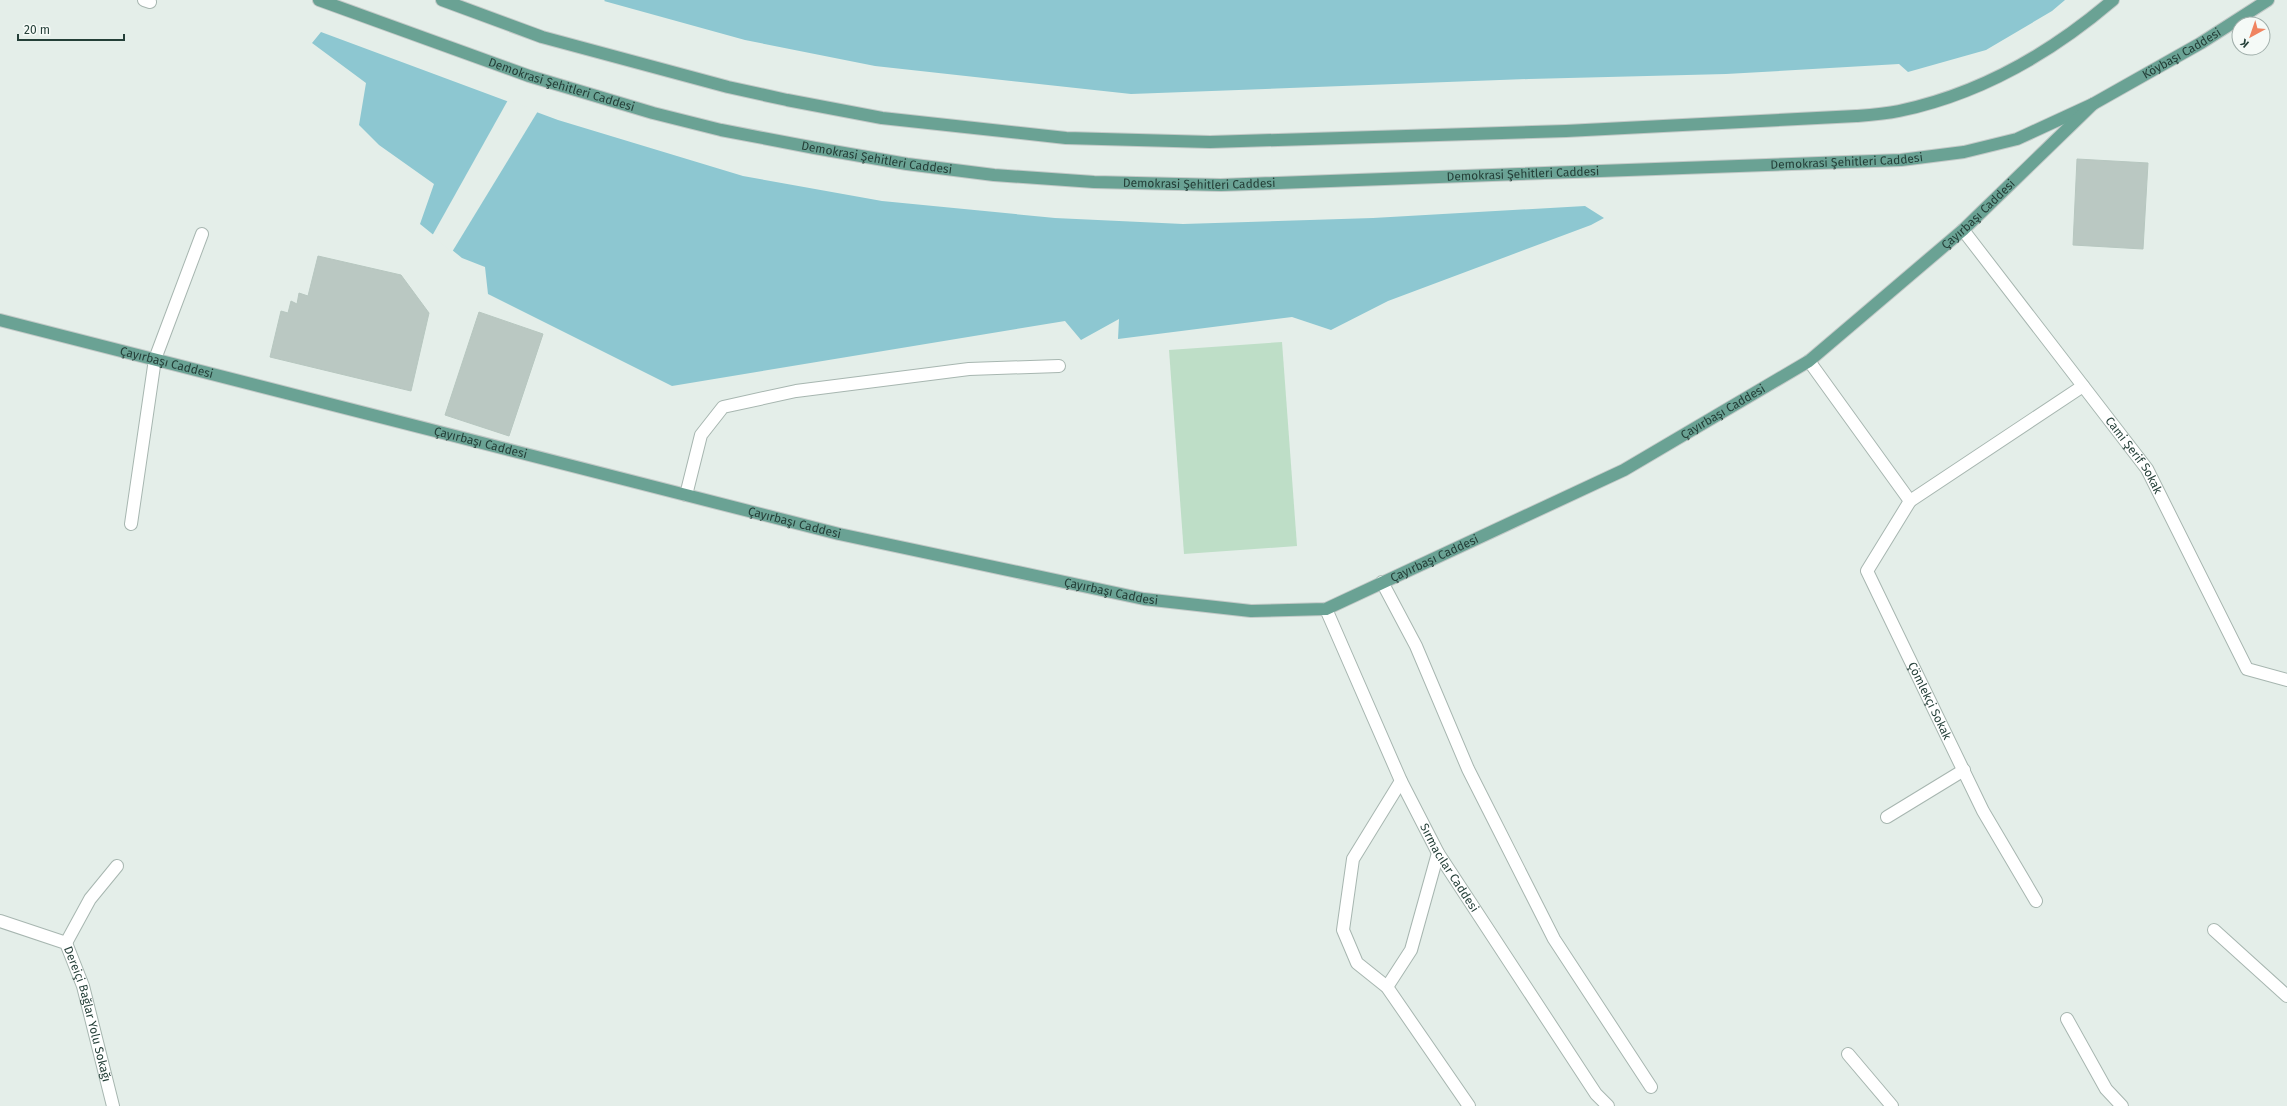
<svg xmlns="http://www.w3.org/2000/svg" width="2287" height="1106" font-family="'Fira Sans',sans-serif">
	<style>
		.green { fill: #bedec7 }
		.water { fill: #8dc7d1 }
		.pier { fill: #e4eee9 }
		.building { fill: #bac8c2; stroke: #b7c7c0 }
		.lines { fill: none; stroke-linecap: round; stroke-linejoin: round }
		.minor-casing { stroke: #a7b6b0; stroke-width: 14 }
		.major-casing { stroke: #c2c9c7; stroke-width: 14 }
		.minor { stroke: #fff; stroke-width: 12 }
		.major { stroke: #6aa294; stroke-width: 12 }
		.labels { text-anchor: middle; stroke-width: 3; stroke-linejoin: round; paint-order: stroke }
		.street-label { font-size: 12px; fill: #243f38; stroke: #f5faf7 }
	</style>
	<rect width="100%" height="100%" fill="#e4eee9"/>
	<path class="green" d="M1282,342L1297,546L1184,554L1169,350Z"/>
	<g class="water">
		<path d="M605,0H2065L2052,11L1986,50L1908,72L1899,64L1726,74L1529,79L1131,94L875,66L745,40L604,1Z"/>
		<path d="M321,32L558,120L743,176L882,201L1055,218L1183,224L1373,218L1585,206L1604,218L1591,225L1388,301L1331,330L1292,317L1118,339L1119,319L1081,340L1065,321L672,386L488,294L485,267L462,258L420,224L434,184L379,145L359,125L366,83L312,43Z"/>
	</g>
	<path class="pier" d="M508,100L538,111L452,252L432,236Z"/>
	<g class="building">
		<path d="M2077,159L2148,163L2143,249L2073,245Z"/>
		<path d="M318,256L401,275L429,313L411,391L270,357L281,311L288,313L291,301L297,304L299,293L308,296Z"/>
		<path d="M479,312L543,334L509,436L445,415Z"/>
	</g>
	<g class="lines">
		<defs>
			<g id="minor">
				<path d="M144,0L150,2"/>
				<path id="s1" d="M1963,230L2147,469L2247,669L2287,680"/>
				<path id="s2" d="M1809,361L1910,501L1867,571L1983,811L2036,901"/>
				<path d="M686,495L701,435L723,407L796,391L969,369L1059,366"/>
				<path d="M1910,501L2083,386"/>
				<path d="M131,524L155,359L202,234"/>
				<path d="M1382,582L1416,646L1468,769L1554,939L1651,1087"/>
				<path id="s3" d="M1326,609L1401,781L1438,853L1596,1094L1608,1106"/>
				<path d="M1401,781L1353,859L1343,930L1357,963L1387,987L1469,1106"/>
				<path d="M1887,817L1964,770"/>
				<path id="s4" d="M0,921L66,943L83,986L113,1106"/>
				<path d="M2214,930L2287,996"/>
				<path d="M66,943L90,899L117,866"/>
				<path d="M1387,987L1411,950L1438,853"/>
				<path d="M2067,1019L2106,1089L2122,1106"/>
				<path d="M1848,1054L1892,1106"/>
			</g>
			<g id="major">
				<path id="s5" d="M319,0L529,76L653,113L721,130L815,148L907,164L994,175L1094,182L1221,185L1901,160L1964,152L2017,139L2093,104L2201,43L2268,0"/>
				<path d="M442,0L542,37L728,87L787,100L882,118L1066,138L1210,142L1566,131L1856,116C1870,115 1885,114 1899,111C1980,94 2051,53 2113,0"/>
				<path id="s6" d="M0,320L839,534L1144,599L1251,611L1326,609L1624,470L1809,361L1963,230L2093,104"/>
			</g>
		</defs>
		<use href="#minor" class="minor-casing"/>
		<use href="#major" class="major-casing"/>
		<use href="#minor" class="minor"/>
		<use href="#major" class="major"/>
	</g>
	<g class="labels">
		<g class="street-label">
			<text dy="4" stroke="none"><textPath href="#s5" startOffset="1911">Köybaşı Caddesi</textPath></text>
			<text dy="4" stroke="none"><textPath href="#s5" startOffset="257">Demokrasi Şehitleri Caddesi</textPath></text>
			<text dy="4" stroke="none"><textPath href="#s5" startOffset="581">Demokrasi Şehitleri Caddesi</textPath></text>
			<text dy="4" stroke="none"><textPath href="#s5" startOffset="1553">Demokrasi Şehitleri Caddesi</textPath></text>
			<text dy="4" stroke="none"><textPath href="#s5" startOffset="1229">Demokrasi Şehitleri Caddesi</textPath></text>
			<text dy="4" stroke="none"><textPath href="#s5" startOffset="905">Demokrasi Şehitleri Caddesi</textPath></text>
			<text dy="4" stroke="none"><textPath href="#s6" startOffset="2128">Çayırbaşı Caddesi</textPath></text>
			<text dy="4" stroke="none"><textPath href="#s6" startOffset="172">Çayırbaşı Caddesi</textPath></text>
			<text dy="4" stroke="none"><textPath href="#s6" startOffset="1804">Çayırbaşı Caddesi</textPath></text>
			<text dy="4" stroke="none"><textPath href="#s6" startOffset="496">Çayırbaşı Caddesi</textPath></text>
			<text dy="4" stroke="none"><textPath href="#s1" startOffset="283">Cami Şerif Sokak</textPath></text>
			<text dy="4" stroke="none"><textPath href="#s6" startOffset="820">Çayırbaşı Caddesi</textPath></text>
			<text dy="4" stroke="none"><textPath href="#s6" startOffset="1480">Çayırbaşı Caddesi</textPath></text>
			<text dy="4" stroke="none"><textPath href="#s6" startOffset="1144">Çayırbaşı Caddesi</textPath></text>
			<text dy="4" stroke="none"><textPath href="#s2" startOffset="399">Çömlekçi Sokak</textPath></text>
			<text dy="4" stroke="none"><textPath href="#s3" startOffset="287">Sırmacılar Caddesi</textPath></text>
			<text dy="4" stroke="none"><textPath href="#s4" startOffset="144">Dereiçi Bağlar Yolu Sokağı</textPath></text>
		</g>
	</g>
	<g transform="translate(2251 36) rotate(220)"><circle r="19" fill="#f5faf7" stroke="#a1afab"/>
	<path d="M0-3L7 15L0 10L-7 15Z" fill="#f08460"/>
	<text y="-6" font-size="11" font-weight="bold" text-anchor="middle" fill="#243f38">K</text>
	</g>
	<path d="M18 34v6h106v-6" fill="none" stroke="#243f38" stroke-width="2"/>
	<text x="24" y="34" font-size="12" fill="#243f38" stroke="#f5faf7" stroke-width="3" paint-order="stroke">20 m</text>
</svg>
